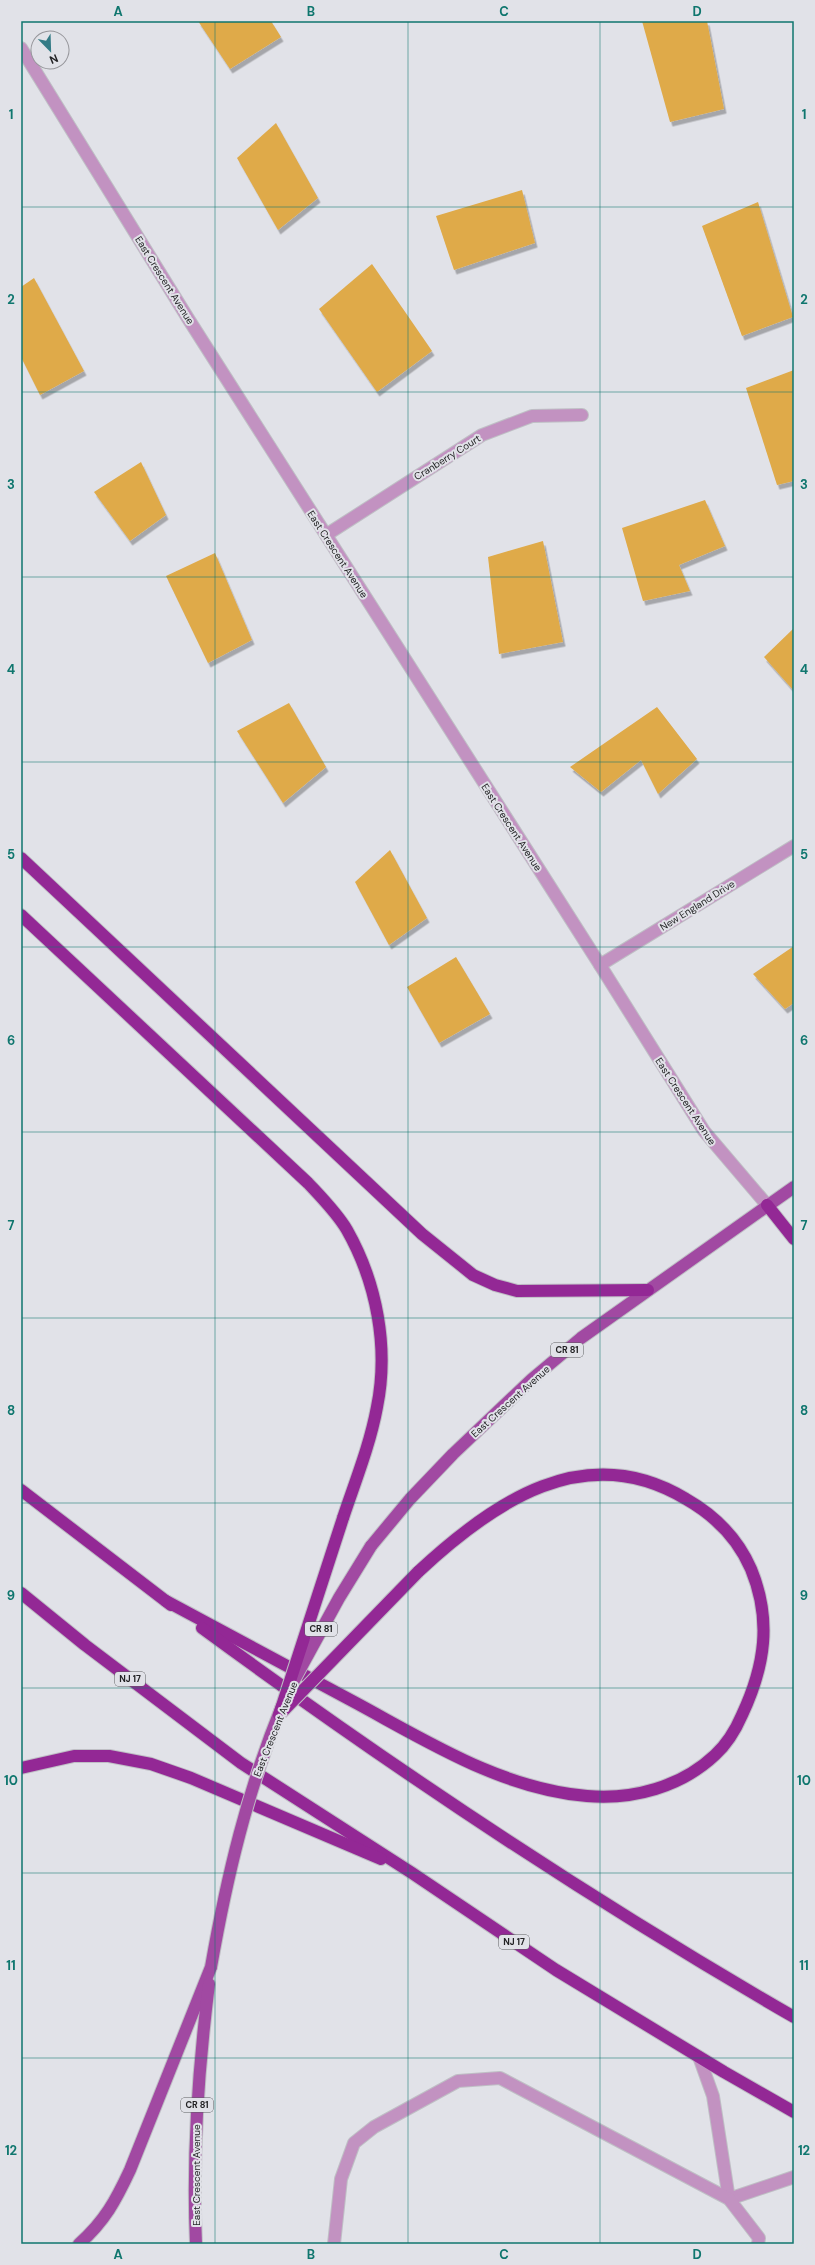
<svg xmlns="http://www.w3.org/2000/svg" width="815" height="2265" font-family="'DM Sans',sans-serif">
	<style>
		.building { fill: #dfaa48; filter: url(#shadow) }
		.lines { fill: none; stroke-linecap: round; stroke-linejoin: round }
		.minor-casing { stroke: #bfbfc5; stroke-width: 14 }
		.major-casing { stroke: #bfbfc5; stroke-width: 14 }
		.highway-casing { stroke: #bfbfc5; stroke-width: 14 }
		.minor { stroke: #c292c1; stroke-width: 12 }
		.major { stroke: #a149a2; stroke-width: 12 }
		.highway { stroke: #932895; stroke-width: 12 }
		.major-bridge-casing { stroke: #bfbfc5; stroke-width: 14; stroke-linecap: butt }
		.highway-bridge-casing { stroke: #bfbfc5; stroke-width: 14; stroke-linecap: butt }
		.major-bridge { stroke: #a149a2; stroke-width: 12 }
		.highway-bridge { stroke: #932895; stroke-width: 12 }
		.grid { fill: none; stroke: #0f766e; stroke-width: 1; stroke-opacity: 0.55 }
		.labels { text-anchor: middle; stroke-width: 4; stroke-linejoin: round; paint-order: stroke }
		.shield { fill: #e1e2e8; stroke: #5b5c5f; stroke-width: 1 }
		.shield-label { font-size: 9px; font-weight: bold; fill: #222224 }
		.street-label { font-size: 10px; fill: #222224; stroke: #e1e2e8 }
		.neatline { fill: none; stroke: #0f766e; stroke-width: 1.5 }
		.grid-label { font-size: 13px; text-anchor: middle; font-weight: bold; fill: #0f766e }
	</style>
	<defs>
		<filter id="shadow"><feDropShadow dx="2.5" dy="4.5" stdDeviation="0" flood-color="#0004"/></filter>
	</defs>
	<rect width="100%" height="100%" fill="#e1e2e8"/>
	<g class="building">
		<path d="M198,21H271L281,37L230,69Z"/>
		<path d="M642,21H707L724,109L670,122Z"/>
		<path d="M276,123L318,198L278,230L237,158Z"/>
		<path d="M522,190L535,243L454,270L436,216Z"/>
		<path d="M758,202L793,317L742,336L702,226Z"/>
		<path d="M372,264L432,351L377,392L319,309Z"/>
		<path d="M34,278L84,371L40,395L21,357V287Z"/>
		<path d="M794,370V481L777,485L746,388Z"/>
		<path d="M141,462L166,515L130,541L94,492Z"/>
		<path d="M705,500L725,546L679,565L690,591L643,601L622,528Z"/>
		<path d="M543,541L563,642L499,654L488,557Z"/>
		<path d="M215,553L252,640L208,663L166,576Z"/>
		<path d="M794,628V691L764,657Z"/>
		<path d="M289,703L326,767L283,803L237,731Z"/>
		<path d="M657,707L697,759L658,794L641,760L601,792L570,767Z"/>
		<path d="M390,850L427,918L389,945L355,882Z"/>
		<path d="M794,946V1003L785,1009L753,974Z"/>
		<path d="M456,957L490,1014L439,1043L407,987Z"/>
	</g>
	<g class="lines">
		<defs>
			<g id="minor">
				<path d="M21,48L189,320L600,965L704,1131L767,1205"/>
				<path d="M326,535L482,435L532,416L582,415"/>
				<path d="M600,965L794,846"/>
				<path d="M699,2057L713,2096L729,2199L794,2177"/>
				<path d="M334,2244L341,2179L354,2143L374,2127L458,2081L500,2078L729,2199L759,2238L758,2244"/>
			</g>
			<g id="major">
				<path d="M371,1546L410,1499L453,1454L532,1379L581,1338L794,1187"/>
				<path d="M79,2244C105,2221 116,2200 130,2170L211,1967"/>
				<path d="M196,2244C192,2157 198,2071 209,1984"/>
			</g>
			<g id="highway">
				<path d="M21,858L422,1234L473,1275L495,1285L517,1291L648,1290"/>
				<path d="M21,915L308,1183C322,1198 337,1213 347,1230C377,1283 389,1348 377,1407C370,1445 355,1482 343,1518"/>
				<path d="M767,1205L794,1239"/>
				<path d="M21,1490L171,1605"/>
				<path d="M21,1593L85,1645L241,1763L412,1873L556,1970L724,2072L794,2112"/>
				<path d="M166,1601C230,1636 294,1670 358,1704C430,1743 503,1789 587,1796C633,1800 681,1787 715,1755C727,1744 736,1729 742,1715C765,1666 772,1620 751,1569C738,1539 714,1515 686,1499C585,1438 493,1502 418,1572"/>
				<path d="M202,1628C393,1768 589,1899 794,2017"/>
				<path d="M21,1768L74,1756H109L151,1764L191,1778L381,1859"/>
			</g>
		</defs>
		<use href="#minor" class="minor-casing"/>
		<use href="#major" class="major-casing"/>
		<use href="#highway" class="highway-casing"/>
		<use href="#minor" class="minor"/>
		<use href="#major" class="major"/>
		<use href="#highway" class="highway"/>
		<defs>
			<g id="major-bridge">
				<path d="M293,1682L339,1598L371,1546"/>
				<path d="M211,1967C227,1876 247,1792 282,1706"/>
			</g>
			<g id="highway-bridge">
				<path d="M281,1713L418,1572"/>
				<path d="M279,1715L343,1518"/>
			</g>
		</defs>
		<use href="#major-bridge" class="major-bridge-casing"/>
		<use href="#highway-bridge" class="highway-bridge-casing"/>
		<use href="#major-bridge" class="major-bridge"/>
		<use href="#highway-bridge" class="highway-bridge"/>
	</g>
	<path class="grid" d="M215,21V2244M408,21V2244M600,21V2244M21,207H794M21,392H794M21,577H794M21,762H794M21,947H794M21,1132H794M21,1318H794M21,1503H794M21,1688H794M21,1873H794M21,2058H794"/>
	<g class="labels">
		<g class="shield">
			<rect x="551" y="1343" width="32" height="14" rx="3"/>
			<rect x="305" y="1622" width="32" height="14" rx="3"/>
			<rect x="115" y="1672" width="30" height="14" rx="3"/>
			<rect x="499" y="1935" width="30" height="14" rx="3"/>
			<rect x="181" y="2098" width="32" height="14" rx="3"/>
		</g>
		<g class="shield-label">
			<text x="567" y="1353">CR 81</text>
			<text x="321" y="1632">CR 81</text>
			<text x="130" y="1682">NJ 17</text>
			<text x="514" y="1945">NJ 17</text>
			<text x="197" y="2108">CR 81</text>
		</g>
		<g class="street-label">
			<text transform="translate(165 280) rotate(58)" y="4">East Crescent Avenue</text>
			<text transform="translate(447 457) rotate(-32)" y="4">Cranberry Court</text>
			<text transform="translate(338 554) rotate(57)" y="4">East Crescent Avenue</text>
			<text transform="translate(512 827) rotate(57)" y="4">East Crescent Avenue</text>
			<text transform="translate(697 905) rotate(-32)" y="4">New England Drive</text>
			<text transform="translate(686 1101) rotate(57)" y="4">East Crescent Avenue</text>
			<text transform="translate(510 1401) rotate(-42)" y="4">East Crescent Avenue</text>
			<text transform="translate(275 1729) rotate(-68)" y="4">East Crescent Avenue</text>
			<text transform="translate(196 2175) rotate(-90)" y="4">East Crescent Avenue</text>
		</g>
	</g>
	<rect width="815" height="2265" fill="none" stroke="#e1e2e8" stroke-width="44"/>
	<g transform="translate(50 50) rotate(157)"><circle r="19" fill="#e1e2e8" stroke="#95959a"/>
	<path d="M0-3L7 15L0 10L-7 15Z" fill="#347b86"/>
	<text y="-6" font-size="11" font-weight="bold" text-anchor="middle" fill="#222224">N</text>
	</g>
	<rect x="22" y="22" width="771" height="2221" class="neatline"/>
	<g class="grid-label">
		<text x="118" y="16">A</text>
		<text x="311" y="16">B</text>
		<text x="504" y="16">C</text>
		<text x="697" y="16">D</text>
		<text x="11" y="119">1</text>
		<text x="804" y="119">1</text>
		<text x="11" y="304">2</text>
		<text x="804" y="304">2</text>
		<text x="11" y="489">3</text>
		<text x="804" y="489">3</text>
		<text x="11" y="674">4</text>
		<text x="804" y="674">4</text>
		<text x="11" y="859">5</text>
		<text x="804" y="859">5</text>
		<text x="11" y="1045">6</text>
		<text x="804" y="1045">6</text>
		<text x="11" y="1230">7</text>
		<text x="804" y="1230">7</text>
		<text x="11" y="1415">8</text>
		<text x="804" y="1415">8</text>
		<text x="11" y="1600">9</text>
		<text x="804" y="1600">9</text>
		<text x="11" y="1785">10</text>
		<text x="804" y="1785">10</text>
		<text x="11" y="1970">11</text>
		<text x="804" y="1970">11</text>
		<text x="11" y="2155">12</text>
		<text x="804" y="2155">12</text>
		<text x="118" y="2259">A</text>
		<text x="311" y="2259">B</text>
		<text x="504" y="2259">C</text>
		<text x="697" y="2259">D</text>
	</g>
</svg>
